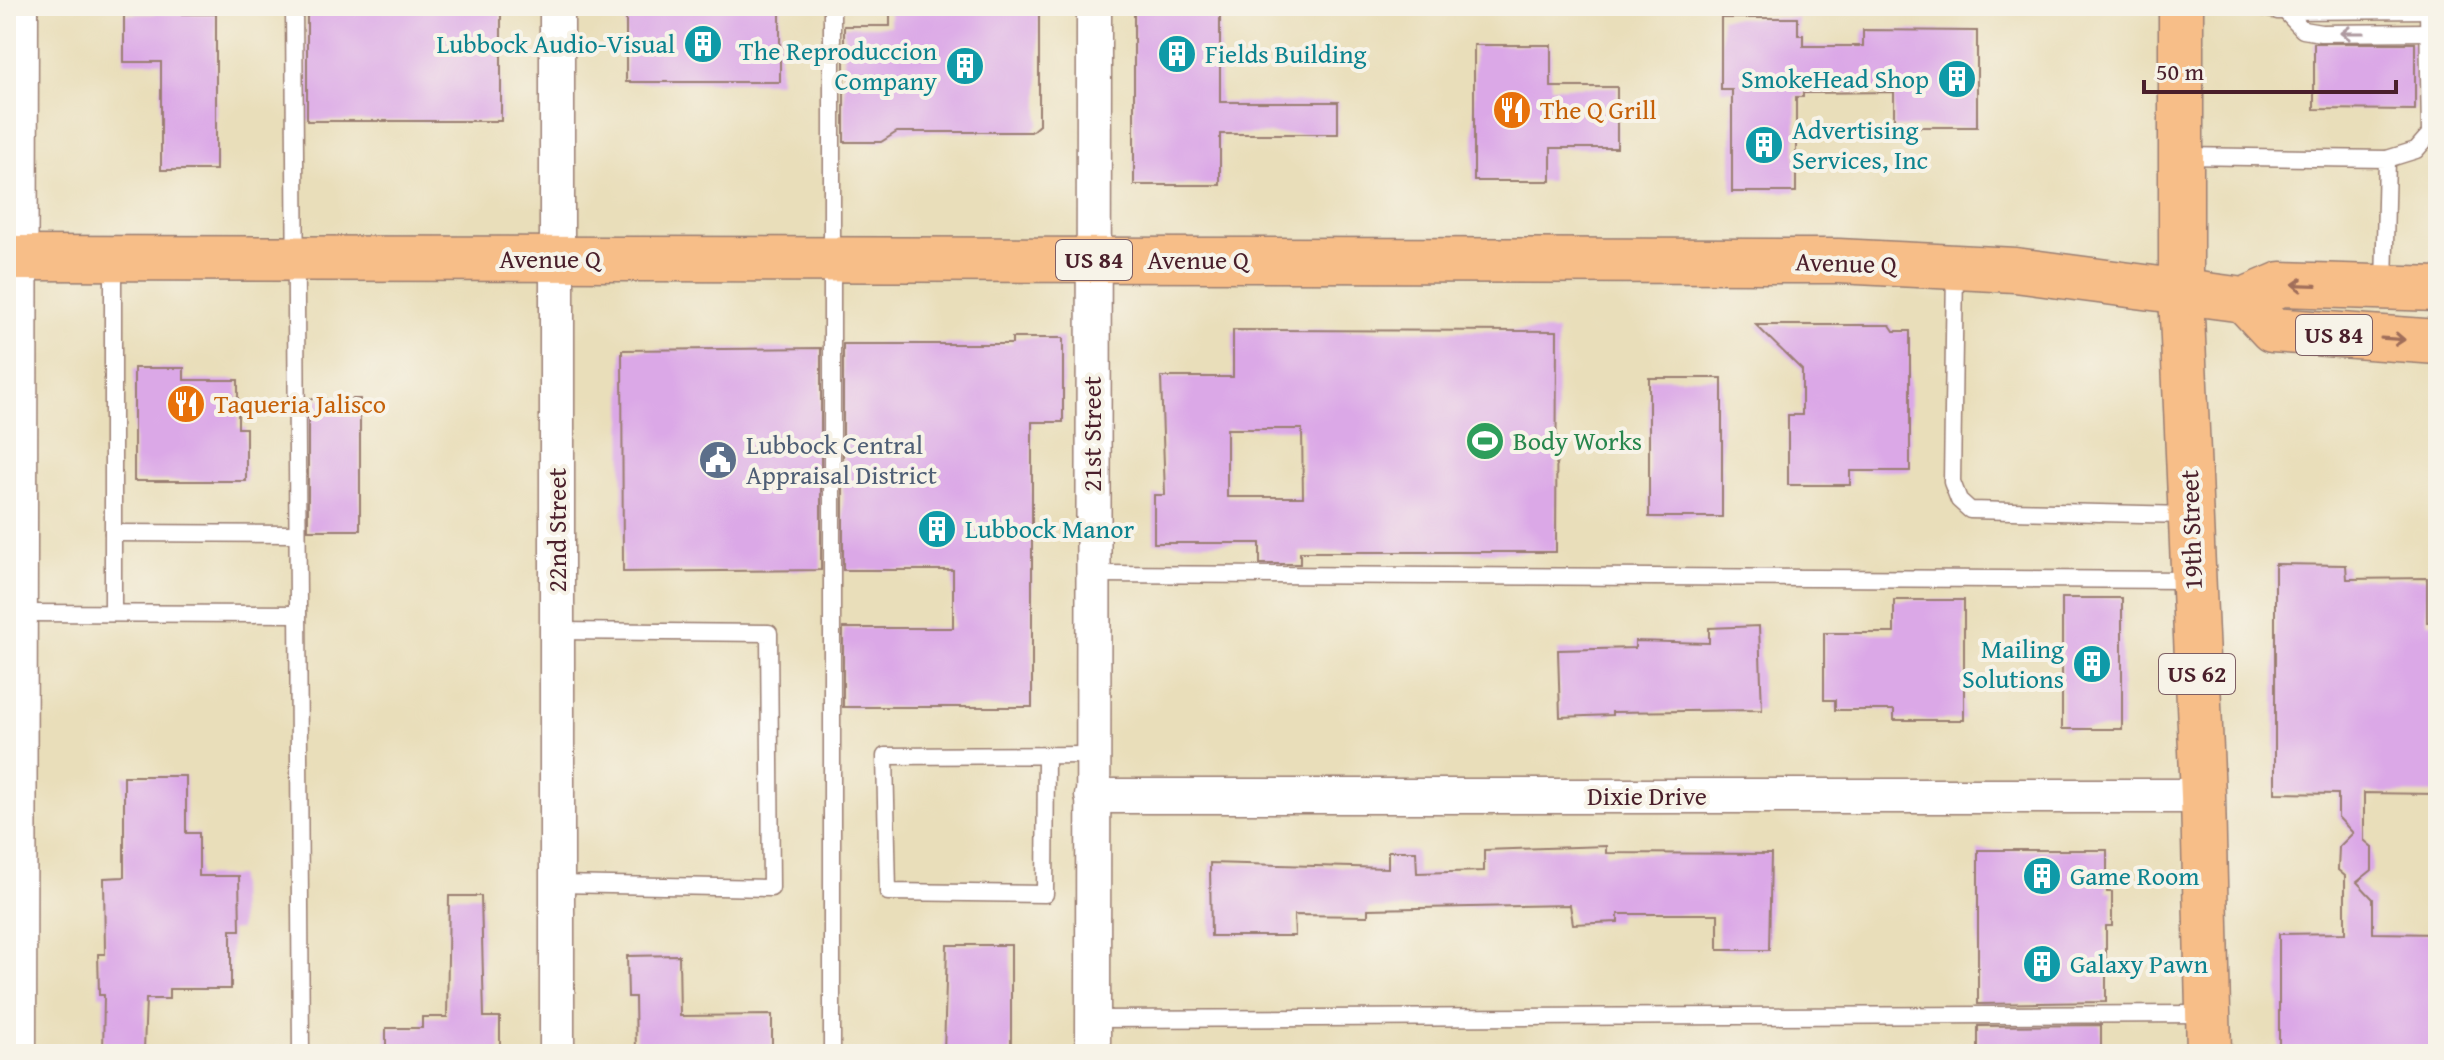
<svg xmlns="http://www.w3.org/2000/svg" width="2444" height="1060" font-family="'Gentium Book Plus',serif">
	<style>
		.building { fill: #dba8e7; fill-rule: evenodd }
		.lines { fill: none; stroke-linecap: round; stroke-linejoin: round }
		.service-casing { stroke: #9a7e72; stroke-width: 19 }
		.minor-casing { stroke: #9a7e72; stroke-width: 37 }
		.primary-casing { stroke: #9a7e72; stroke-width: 47 }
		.trunk-casing { stroke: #9a7e72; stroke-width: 47 }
		.service { stroke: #fff; stroke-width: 16 }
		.minor { stroke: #fff; stroke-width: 34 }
		.primary { stroke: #f7be88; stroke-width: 44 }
		.trunk { stroke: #f7be88; stroke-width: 44 }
		.oneway { stroke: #ae9aa0 }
		.oneway2 { stroke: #a06e5a }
		.labels { text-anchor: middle; stroke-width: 8; stroke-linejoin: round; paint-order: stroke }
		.shield { fill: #f7f3e8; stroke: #7e5f64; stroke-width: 2 }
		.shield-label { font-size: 24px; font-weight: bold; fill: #4a1f2b }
		.culture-label { font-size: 26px; fill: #0d838f; stroke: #f7f3e8; text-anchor: start }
		.food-label { font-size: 26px; fill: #c56008; stroke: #f7f3e8; text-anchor: start }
		.street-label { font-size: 26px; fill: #4a1f2b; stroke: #f7f3e8 }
		.leisure-label { font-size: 26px; fill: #27864d; stroke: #f7f3e8; text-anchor: start }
		.service-label { font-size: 26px; fill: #4e5e75; stroke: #f7f3e8; text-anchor: start }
	</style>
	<rect width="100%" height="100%" fill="#f7f3e8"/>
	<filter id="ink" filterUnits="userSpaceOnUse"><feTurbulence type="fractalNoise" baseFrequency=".0125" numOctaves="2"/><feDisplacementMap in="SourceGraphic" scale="16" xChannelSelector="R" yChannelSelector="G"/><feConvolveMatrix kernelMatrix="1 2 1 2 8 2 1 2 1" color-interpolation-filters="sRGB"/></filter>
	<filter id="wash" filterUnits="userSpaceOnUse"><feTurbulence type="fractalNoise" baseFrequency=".006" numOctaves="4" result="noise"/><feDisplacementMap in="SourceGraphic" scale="32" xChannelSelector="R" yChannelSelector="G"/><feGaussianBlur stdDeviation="1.8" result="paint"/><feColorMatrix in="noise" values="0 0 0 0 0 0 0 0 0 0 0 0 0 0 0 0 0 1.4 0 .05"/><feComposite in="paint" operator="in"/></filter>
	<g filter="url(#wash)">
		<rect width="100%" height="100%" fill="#e9deba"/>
		<g id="blocks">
			<g class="building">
				<rect x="307" y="6" width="194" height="115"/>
				<rect x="626" y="6" width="154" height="76"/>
				<path d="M890,6H1039V125L1031,132H897L881,142H844V26H890Z"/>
				<path d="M1134,6H1220V102H1338V134H1220V185H1134Z"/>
				<path d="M124,14H216V170H161V62H124Z"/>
				<path d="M1721,18H1798V35H1803V46H1863V30L1977,31V127H1894V92L1803,93V97H1796V192H1732V90H1721Z"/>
				<path d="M2314,43H2415V110L2314,109Z"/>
				<path d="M1474,45H1551V87H1617V148H1551V181H1474Z"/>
				<path d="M1756,325H1890L1894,331H1910V471H1850V485H1788V415H1802V370Z"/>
				<path d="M1233,330L1557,331L1556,552H1300V564H1260V543H1154V495H1165L1161,377H1233ZM1227,429H1302L1303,497H1227Z"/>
				<path d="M1012,338H1063V422H1032V707H843V628H953V570H843V344H1012Z"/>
				<path d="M821,348V570L623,572L622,350Z"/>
				<path d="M134,368H184V380H238V428H246V481H134Z"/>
				<rect x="1649" y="378" width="73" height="139"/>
				<rect x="308" y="399" width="52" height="131"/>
				<path d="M2275,564L2346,565L2347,579L2427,578V622H2438V794L2364,793V840L2372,847V870L2357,882L2373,899V933L2438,934V1054H2279V934L2345,933V876L2338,870L2339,847L2353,833L2338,817V794L2275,793Z"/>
				<rect x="2062" y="598" width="60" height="131"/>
				<path d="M1894,600H1964V720H1894V710H1835V700H1824V633H1894Z"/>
				<path d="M1759,626L1762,710L1612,712V715L1560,717L1558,650L1635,648V641L1709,643V628Z"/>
				<path d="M124,776H186V833H199V876H239L240,930H231V989H169V999H146L144,1050L133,1049V1054H103L104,995H99L98,954H105L104,878L124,877Z"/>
				<path d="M1606,846V853L1771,854L1769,950H1718V914H1618V922L1573,924L1570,905L1368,909V916L1294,915L1295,936H1211L1210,863L1388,868V851H1416L1417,873L1484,871V850Z"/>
				<path d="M1978,850H2107V892H2112V926H2106V1002L1978,1004Z"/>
				<path d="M449,896H481L484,1017H500V1054H386V1028H422V1017H447Z"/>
				<path d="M947,945H1011V1054H944Z"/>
				<path d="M679,955L680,1016L772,1015V1054H636L635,997H628L627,956Z"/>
				<path d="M2101,1025V1054H1978V1026Z"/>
			</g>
		</g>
	</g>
	<g filter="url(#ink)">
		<use href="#blocks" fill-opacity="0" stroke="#9a7e72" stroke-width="2"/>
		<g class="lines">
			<defs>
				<g id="service">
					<path d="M294,6L301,1054"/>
					<path d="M832,6V1054"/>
					<path d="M2258,6L2278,11L2438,10"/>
					<path d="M2285,11L2303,30L2321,33L2428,32"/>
					<path d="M2183,156L2387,159L2384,287"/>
					<path d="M2387,159L2416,150L2430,134L2428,10"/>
					<path d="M1955,268L1952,482L1959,500L1970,510L2187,515"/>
					<path d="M113,533L297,534"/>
					<path d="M1092,574L2190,580"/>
					<path d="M20,613L298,614"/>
					<path d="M113,613V260"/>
					<path d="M557,631L769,633L771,888L557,884"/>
					<path d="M1046,756L1045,894L888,892L885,756L1092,755"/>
					<path d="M1093,1019L2206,1014"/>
				</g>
				<g id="minor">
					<path d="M1092,796H2203"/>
					<path d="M19,1054L21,6"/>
					<path d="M557,1054V6"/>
					<path d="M1093,1054L1094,6"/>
				</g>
				<path id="primary" d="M2181,6V293L2203,796L2209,1054"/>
				<g id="trunk">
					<path d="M6,258L1838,261L2015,270L2244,300L2281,284L2438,289"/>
					<path d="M2244,300L2272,330L2438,342"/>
				</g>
			</defs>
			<use href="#service" class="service-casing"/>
			<use href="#minor" class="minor-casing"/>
			<use href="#primary" class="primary-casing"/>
			<use href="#trunk" class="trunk-casing"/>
			<use href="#service" class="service"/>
			<use href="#minor" class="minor"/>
			<use href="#primary" class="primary"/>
			<use href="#trunk" class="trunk"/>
		</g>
		<defs><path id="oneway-shaft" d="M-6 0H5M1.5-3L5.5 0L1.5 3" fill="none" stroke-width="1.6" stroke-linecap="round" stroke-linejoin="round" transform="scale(2)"/></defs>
		<use class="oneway" href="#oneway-shaft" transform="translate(2352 33) rotate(180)"/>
		<g class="oneway2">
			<use href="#oneway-shaft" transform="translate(2304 285) rotate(-178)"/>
			<use href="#oneway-shaft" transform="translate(2393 339) rotate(4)"/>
		</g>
	</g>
	<defs>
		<symbol id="building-disc" viewBox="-11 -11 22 22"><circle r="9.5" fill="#0f9aa8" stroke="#f7f3e8"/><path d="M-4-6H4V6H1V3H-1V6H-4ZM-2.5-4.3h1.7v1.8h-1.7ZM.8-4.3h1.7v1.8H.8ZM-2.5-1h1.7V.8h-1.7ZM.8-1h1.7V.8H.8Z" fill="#fff"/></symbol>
		<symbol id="restaurant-disc" viewBox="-11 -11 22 22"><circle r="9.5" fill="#e8710a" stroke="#f7f3e8"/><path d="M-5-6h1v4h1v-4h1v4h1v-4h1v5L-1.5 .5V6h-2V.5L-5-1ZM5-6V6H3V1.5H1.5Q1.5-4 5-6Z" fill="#fff"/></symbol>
		<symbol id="stadium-disc" viewBox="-11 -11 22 22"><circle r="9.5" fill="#2e9e5b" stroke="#f7f3e8"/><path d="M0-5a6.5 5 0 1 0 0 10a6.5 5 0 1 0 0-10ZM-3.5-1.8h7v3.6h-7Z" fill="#fff"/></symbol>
		<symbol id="civic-disc" viewBox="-11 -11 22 22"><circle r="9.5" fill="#5c6f8a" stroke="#f7f3e8"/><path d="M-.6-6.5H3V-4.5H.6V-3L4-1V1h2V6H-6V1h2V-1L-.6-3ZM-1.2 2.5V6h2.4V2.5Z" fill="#fff"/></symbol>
	</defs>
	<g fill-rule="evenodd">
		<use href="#building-disc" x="681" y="22" width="44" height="44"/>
		<use href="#building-disc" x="1155" y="32" width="44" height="44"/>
		<use href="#building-disc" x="943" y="44" width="44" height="44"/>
		<use href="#building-disc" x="1935" y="57" width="44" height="44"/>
		<use href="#restaurant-disc" x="1490" y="88" width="44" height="44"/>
		<use href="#building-disc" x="1742" y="123" width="44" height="44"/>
		<use href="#restaurant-disc" x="164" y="382" width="44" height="44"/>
		<use href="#stadium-disc" x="1463" y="419" width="44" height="44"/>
		<use href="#civic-disc" x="696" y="438" width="44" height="44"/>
		<use href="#building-disc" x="915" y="507" width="44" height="44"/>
		<use href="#building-disc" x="2070" y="642" width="44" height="44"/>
		<use href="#building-disc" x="2020" y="854" width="44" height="44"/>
		<use href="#building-disc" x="2020" y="942" width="44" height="44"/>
	</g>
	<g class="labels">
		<g class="shield">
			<rect x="1056" y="240" width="76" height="40" rx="6"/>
			<rect x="2296" y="315" width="76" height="40" rx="6"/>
			<rect x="2159" y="654" width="76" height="40" rx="6"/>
		</g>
		<g class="shield-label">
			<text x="1094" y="268">US 84</text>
			<text x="2334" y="343">US 84</text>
			<text x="2197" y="682">US 62</text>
		</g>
		<g class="culture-label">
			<text x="675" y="53" text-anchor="end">Lubbock Audio-Visual</text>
			<text x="937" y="60" text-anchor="end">The Reproduccion<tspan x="937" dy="30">Company</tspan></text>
			<text x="1205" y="63">Fields Building</text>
			<text x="1929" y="88" text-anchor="end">SmokeHead Shop</text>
			<text x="1792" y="139">Advertising<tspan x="1792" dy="30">Services, Inc</tspan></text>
			<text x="965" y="538">Lubbock Manor</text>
			<text x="2064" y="658" text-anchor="end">Mailing<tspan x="2064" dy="30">Solutions</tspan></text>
			<text x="2070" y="885">Game Room</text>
			<text x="2070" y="973">Galaxy Pawn</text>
		</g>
		<g class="food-label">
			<text x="1540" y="119">The Q Grill</text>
			<text x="214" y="413">Taqueria Jalisco</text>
		</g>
		<g class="street-label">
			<text x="550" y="268">Avenue Q</text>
			<text x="1198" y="269">Avenue Q</text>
			<text transform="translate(1846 263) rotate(2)" y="9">Avenue Q</text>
			<text transform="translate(1092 434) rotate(-90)" y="9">21st Street</text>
			<text transform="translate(557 530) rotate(-90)" y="9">22nd Street</text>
			<text transform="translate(2191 530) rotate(-92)" y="9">19th Street</text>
			<text x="1647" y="805">Dixie Drive</text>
		</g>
		<g class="leisure-label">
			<text x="1513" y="450">Body Works</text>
		</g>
		<g class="service-label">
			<text x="746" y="454">Lubbock Central<tspan x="746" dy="30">Appraisal District</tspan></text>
		</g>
	</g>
	<rect width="2444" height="1060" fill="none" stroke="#f7f3e8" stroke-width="32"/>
	<path d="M2144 80v12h252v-12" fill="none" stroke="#4a1f2b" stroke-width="4"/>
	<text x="2156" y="80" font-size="24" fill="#4a1f2b" stroke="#f7f3e8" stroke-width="6" paint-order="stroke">50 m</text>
</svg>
